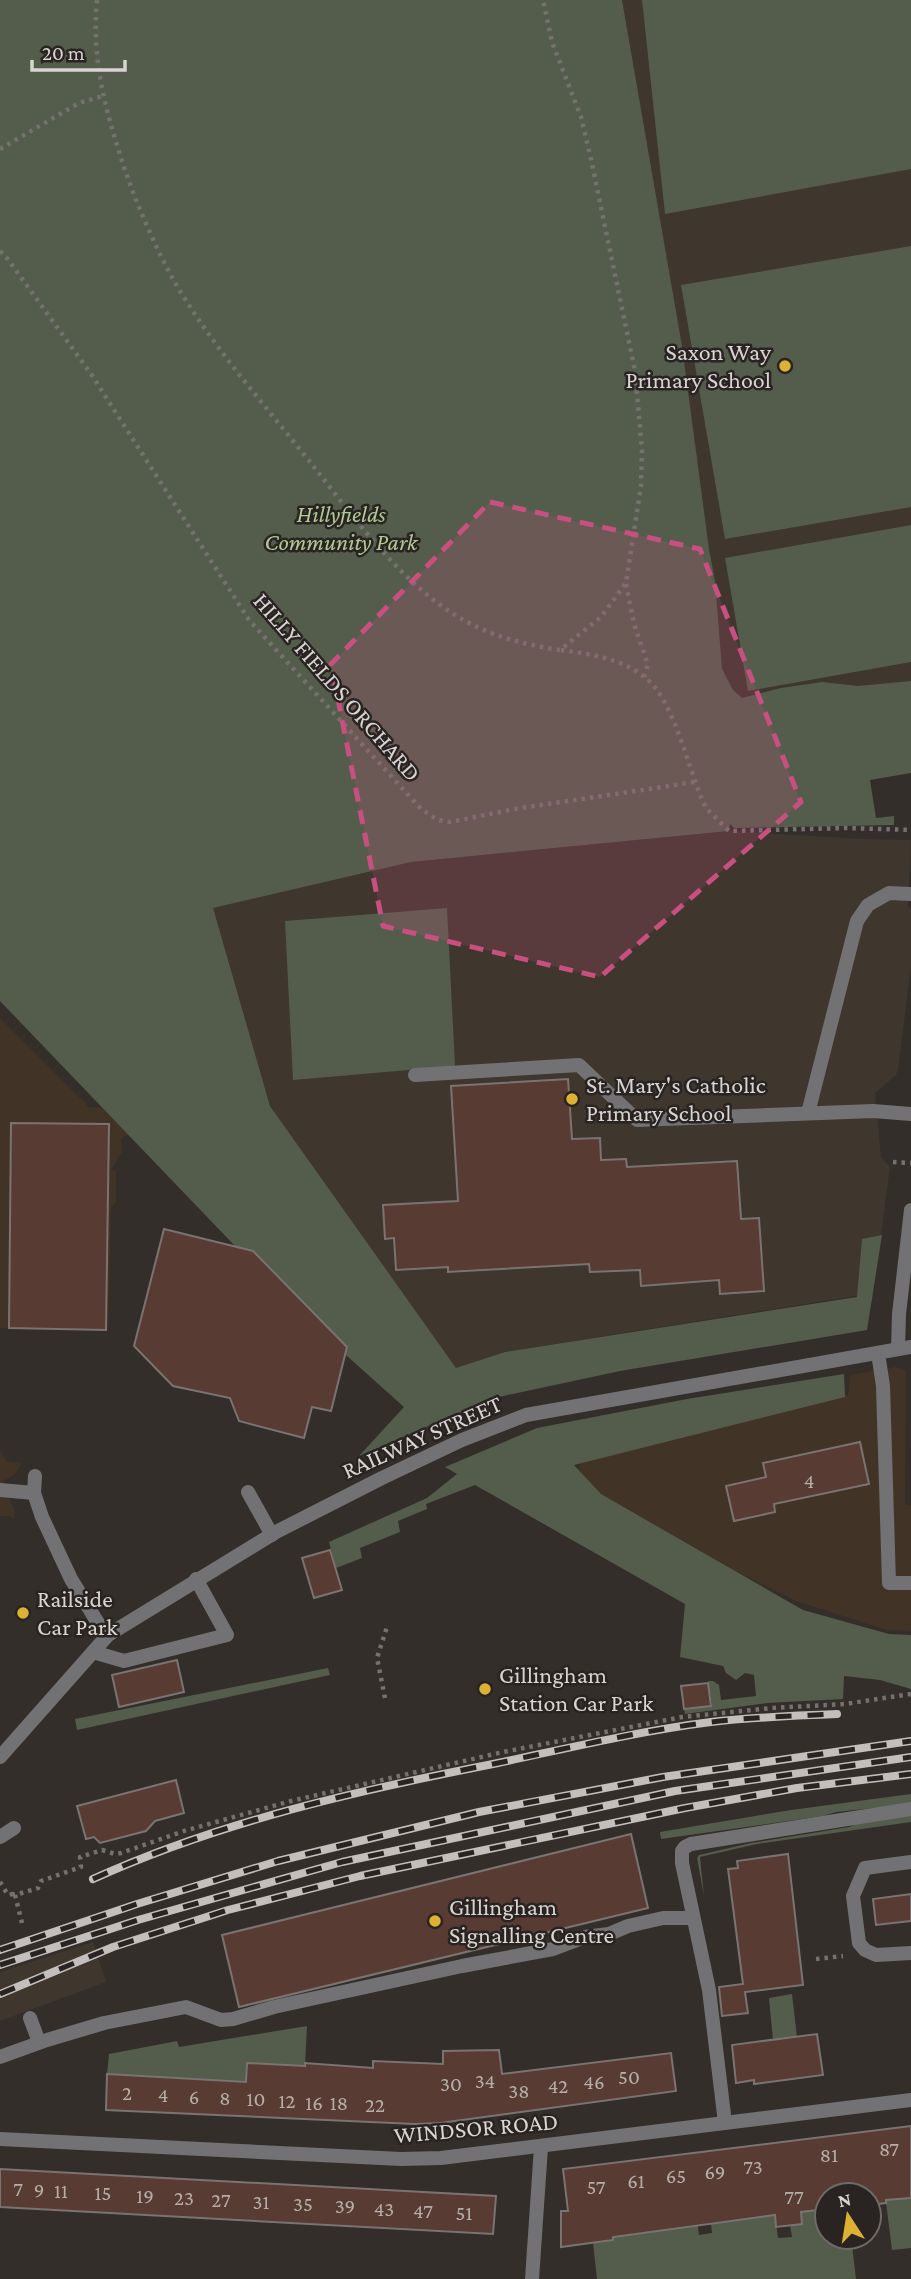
<svg xmlns="http://www.w3.org/2000/svg" width="911" height="2279" font-family="'Crimson Pro',serif">
	<style>
		.industrial { fill: #413426 }
		.built { fill: #3f362e }
		.green { fill: #545c4c }
		.building { fill: #583b33; stroke: #7a7371; stroke-width: 2 }
		.lines { fill: none; stroke-linecap: round; stroke-linejoin: round }
		.path { stroke: #75716e; stroke-width: 4.5; stroke-dasharray: 3.5 5; stroke-linecap: butt }
		.service { stroke: #727275; stroke-width: 14 }
		.minor { stroke: #727275; stroke-width: 14 }
		.tertiary { stroke: #727275; stroke-width: 14 }
		.rail-casing { stroke: #c2bfbc; stroke-width: 8 }
		.rail { stroke: #292421; stroke-width: 5; stroke-dasharray: 16; stroke-linecap: butt }
		.marked { fill: #c8507e; fill-opacity: 0.2; stroke: #c8507e; stroke-width: 5; stroke-dasharray: 14 9; stroke-linejoin: round }
		.poi-dot { fill: #ddb133; stroke: #292421; stroke-width: 2.5 }
		.labels { text-anchor: middle; stroke-width: 5; stroke-linejoin: round; paint-order: stroke }
		.number-label { font-size: 21px; fill: #b7aeaa }
		.poi-label { font-size: 24px; fill: #d7d4d1; stroke: #292421; text-anchor: start }
		.park-label { font-size: 24px; font-style: italic; fill: #b1c997; stroke: #292421 }
		.street-label { font-size: 24px; fill: #d7d4d1; stroke: #292421 }
	</style>
	<rect width="100%" height="100%" fill="#332e2a"/>
	<g class="industrial">
		<path d="M0,1018L80,1098L83,1099L88,1107L102,1108L128,1134L121,1139L122,1152L111,1170L116,1172V1202L111,1207L108,1330L0,1328Z"/>
		<path d="M896,1367L906,1370L905,1503L906,1505H911V1631L887,1630L796,1601L736,1571L601,1494L580,1472L579,1465L587,1461L686,1437L721,1420L848,1395L850,1375Z"/>
		<path d="M0,1451L6,1461L22,1463L14,1475L3,1481L15,1513L14,1519L10,1516H0Z"/>
	</g>
	<g class="built">
		<path d="M602,0H911V701L880,707L726,697Z"/>
		<path d="M729,831L861,839L911,840L908,905L911,910V966L898,1070L896,1075L875,1093L881,1157L890,1167L872,1302L855,1296L505,1352L456,1369L270,1106L212,908L411,862Z"/>
		<path d="M93,1942L106,1982L0,2021V1972Z"/>
	</g>
	<g class="green">
		<path d="M0,0H622L682,346L709,549L715,581L722,669L733,690L742,698L781,688L822,682L858,686L911,681V773L870,780L876,818L894,816V825L734,828L730,824L729,831L411,862L213,908L270,1106L456,1368L505,1352L857,1297L862,1239L882,1235L867,1330L620,1371L494,1398L359,1456L404,1407L300,1314L0,1001Z"/>
		<path d="M642,0H911V169L665,214Z"/>
		<path d="M911,246V507L725,539L681,285Z"/>
		<path d="M911,525V662L748,691L725,558Z"/>
		<path d="M447,908L455,1066L293,1080L285,921Z"/>
		<path d="M844,1374L845,1397L574,1465L601,1494L803,1610L889,1634L911,1635V1689L880,1680L844,1676L843,1699L768,1703L685,1714L684,1709L712,1705L708,1681H713L719,1685L721,1700L756,1696L754,1675L745,1673L736,1680L726,1673L723,1666L680,1657L685,1604L475,1485L426,1504L427,1509L398,1521L400,1532L360,1548L362,1558L336,1568L329,1542L427,1498L457,1474L445,1467L537,1428L687,1399Z"/>
		<path d="M328,1668L330,1675L77,1730L75,1719Z"/>
		<path d="M911,1794V1804L836,1812L823,1816L661,1839L660,1832L791,1810Z"/>
		<path d="M911,1813V1822L757,1844L700,1857L704,1896L697,1858L699,1855L751,1843L849,1827L864,1821Z"/>
		<path d="M792,1994L797,2037L773,2040L769,1998Z"/>
		<path d="M307,2026L304,2086L107,2074L109,2054L177,2041L179,2047Z"/>
		<path d="M882,2171L911,2197V2248L892,2250Z"/>
		<path d="M771,2185L778,2238L792,2237L790,2225L801,2211L827,2209V2237H851L856,2279H597L593,2243L613,2240L609,2207L694,2195L699,2235L712,2233L711,2223L762,2217Z"/>
	</g>
	<g class="building">
		<path d="M568,1079L572,1139L600,1138L601,1160L626,1159L627,1167L737,1161L741,1219L759,1218L764,1291L720,1294L719,1280L641,1286L640,1270L590,1272L589,1264L448,1272V1267L396,1270L394,1238L385,1239L383,1205L458,1201L451,1086Z"/>
		<path d="M11,1123L109,1124L106,1330L9,1328Z"/>
		<path d="M164,1229L253,1251L347,1347L331,1411L312,1407L304,1438L239,1421L230,1398L173,1386L134,1346Z"/>
		<path d="M860,1442L869,1484L774,1504L775,1512L734,1521L726,1486L766,1477L763,1463Z"/>
		<path d="M330,1550L342,1590L314,1598L302,1558Z"/>
		<path d="M177,1660L184,1692L119,1707L112,1675Z"/>
		<path d="M708,1683L711,1706L684,1709L681,1686Z"/>
		<path d="M176,1780L184,1813L155,1821L146,1831L100,1843L94,1837L86,1839L77,1806Z"/>
		<path d="M631,1834L648,1908L239,2007L222,1935Z"/>
		<path d="M788,1854L803,1985L745,1992L748,2013L722,2016L719,1987L743,1984L728,1869L738,1868L737,1861Z"/>
		<path d="M911,1894V1921L876,1925L873,1899Z"/>
		<path d="M817,2034L823,2075L754,2084V2080L736,2083L732,2045Z"/>
		<path d="M499,2050L502,2074L671,2053L676,2091L440,2123L415,2124L106,2110L107,2074L246,2082L247,2063L305,2066V2063L373,2068V2061L443,2064V2051Z"/>
		<path d="M911,2126V2198L886,2200V2203L869,2205V2195H827V2209L801,2212L802,2224L776,2227L775,2215L613,2237V2240L561,2247V2211H568L563,2169Z"/>
		<path d="M0,2169L496,2196L493,2234L0,2207Z"/>
	</g>
	<g class="lines">
		<g class="path">
			<path d="M97,0C92,51 102,97 117,145C130,189 148,231 169,272C207,341 265,405 314,467C356,520 401,583 460,618C490,636 526,645 560,650L601,617L626,583L641,486L642,450L635,371L591,159L581,117L552,42L543,0"/>
			<path d="M0,149L79,103L103,96"/>
			<path d="M0,251L7,258L91,374L249,620L421,809L438,820L450,822L515,809L695,782"/>
			<path d="M626,584L634,624L648,665L644,677"/>
			<path d="M561,650C591,654 624,659 647,679C673,701 688,765 701,797L706,808L729,831L846,828L911,830"/>
			<path d="M893,1162L911,1163"/>
			<path d="M385,1698L377,1658L387,1627"/>
			<path d="M0,1882L8,1895L13,1894L14,1897"/>
			<path d="M22,1923L15,1895L38,1888L41,1881L81,1867L80,1857L102,1850L115,1854L121,1853L184,1831L291,1801L503,1752L682,1717L772,1708L845,1704L911,1694"/>
			<path d="M816,1959L843,1956"/>
		</g>
		<g class="service">
			<path d="M415,1075L579,1065L637,1120L873,1111L911,1114"/>
			<path d="M808,1113L857,921L868,905L889,893L911,894"/>
			<path d="M878,1353L883,1386L889,1583H911"/>
			<path d="M0,1490L34,1493"/>
			<path d="M248,1492L272,1535"/>
			<path d="M93,1652L124,1661L227,1635L196,1579"/>
			<path d="M0,1837L14,1828"/>
			<path d="M30,2018L39,2042"/>
			<path d="M0,2057L47,2040L104,2023L186,2007L221,2020L233,2019L274,2007L462,1966L553,1949L585,1937L609,1934L628,1926L663,1918H693"/>
			<path d="M725,2123L709,1990L682,1863V1851L685,1847L691,1844L911,1809"/>
		</g>
		<g class="minor">
			<path d="M898,1349L899,1314L911,1210"/>
			<path d="M35,1476L34,1493L42,1517L71,1579L98,1623L108,1635"/>
			<path d="M911,1862L865,1868L853,1896L859,1943L865,1950L876,1955L911,1953"/>
			<path d="M0,2139L401,2159L441,2158L911,2100"/>
			<path d="M532,2279L541,2147"/>
		</g>
		<path class="tertiary" d="M0,1757L108,1635L276,1532L382,1478L462,1440L526,1415L911,1347"/>
		<defs>
			<g id="rail">
				<path d="M93,1879C221,1821 360,1790 498,1763C569,1748 639,1731 711,1722C753,1717 795,1716 837,1714"/>
				<path d="M0,1950L137,1904L278,1861L479,1812L663,1777L911,1741"/>
				<path d="M0,1965L138,1920L342,1862L675,1791L911,1757"/>
				<path d="M0,1994L113,1947L228,1910L360,1876L685,1808L797,1788L911,1774"/>
			</g>
		</defs>
		<use href="#rail" class="rail-casing"/>
		<use href="#rail" class="rail"/>
	</g>
	<path class="marked" d="M490,502L700,549L801,802L600,977L383,926L331,664Z"/>
	<g class="poi-dot">
		<circle cx="785" cy="366" r="7"/>
		<circle cx="572" cy="1099" r="7"/>
		<circle cx="23" cy="1613" r="7"/>
		<circle cx="485" cy="1689" r="7"/>
		<circle cx="435" cy="1921" r="7"/>
	</g>
	<g class="labels">
		<g class="number-label">
			<text x="809" y="1488">4</text>
			<text x="629" y="2084">50</text>
			<text x="485" y="2088">34</text>
			<text x="594" y="2089">46</text>
			<text x="451" y="2091">30</text>
			<text x="558" y="2093">42</text>
			<text x="519" y="2098">38</text>
			<text x="127" y="2100">2</text>
			<text x="163" y="2102">4</text>
			<text x="194" y="2104">6</text>
			<text x="225" y="2105">8</text>
			<text x="256" y="2106">10</text>
			<text x="287" y="2108">12</text>
			<text x="314" y="2110">16</text>
			<text x="339" y="2110">18</text>
			<text x="375" y="2112">22</text>
			<text x="889" y="2156">87</text>
			<text x="829" y="2162">81</text>
			<text x="753" y="2174">73</text>
			<text x="715" y="2179">69</text>
			<text x="676" y="2183">65</text>
			<text x="636" y="2188">61</text>
			<text x="596" y="2194">57</text>
			<text x="18" y="2196">7</text>
			<text x="39" y="2197">9</text>
			<text x="61" y="2198">11</text>
			<text x="103" y="2200">15</text>
			<text x="145" y="2203">19</text>
			<text x="794" y="2204">77</text>
			<text x="184" y="2205">23</text>
			<text x="221" y="2207">27</text>
			<text x="261" y="2209">31</text>
			<text x="303" y="2211">35</text>
			<text x="345" y="2213">39</text>
			<text x="384" y="2216">43</text>
			<text x="423" y="2218">47</text>
			<text x="464" y="2220">51</text>
		</g>
		<g class="poi-label">
			<text x="771" y="360" text-anchor="end">Saxon Way<tspan x="771" dy="28">Primary School</tspan></text>
			<text x="586" y="1093">St. Mary's Catholic<tspan x="586" dy="28">Primary School</tspan></text>
			<text x="37" y="1607">Railside<tspan x="37" dy="28">Car Park</tspan></text>
			<text x="499" y="1683">Gillingham<tspan x="499" dy="28">Station Car Park</tspan></text>
			<text x="449" y="1915">Gillingham<tspan x="449" dy="28">Signalling Centre</tspan></text>
		</g>
		<g class="park-label">
			<text x="341" y="522">Hillyfields<tspan x="341" dy="28">Community Park</tspan></text>
		</g>
		<g class="street-label">
			<text transform="translate(337 687) rotate(49)" y="8">HILLY FIELDS ORCHARD</text>
			<text transform="translate(422 1437) rotate(-24)" y="8">RAILWAY STREET</text>
			<text transform="translate(476 2128) rotate(-5)" y="8">WINDSOR ROAD</text>
		</g>
	</g>
	<g transform="translate(848 2216) rotate(348)"><circle r="33" fill="#292421" stroke="#6f6a67" stroke-width="2"/>
	<path d="M0-5L12 26L0 18L-12 26Z" fill="#ddb133"/>
	<text y="-10" font-size="19" font-weight="bold" text-anchor="middle" fill="#d7d4d1">N</text>
	</g>
	<path d="M32 60v10h93v-10" fill="none" stroke="#d7d4d1" stroke-width="3.5"/>
	<text x="42" y="60" font-size="21" fill="#d7d4d1" stroke="#292421" stroke-width="5" paint-order="stroke">20 m</text>
</svg>
